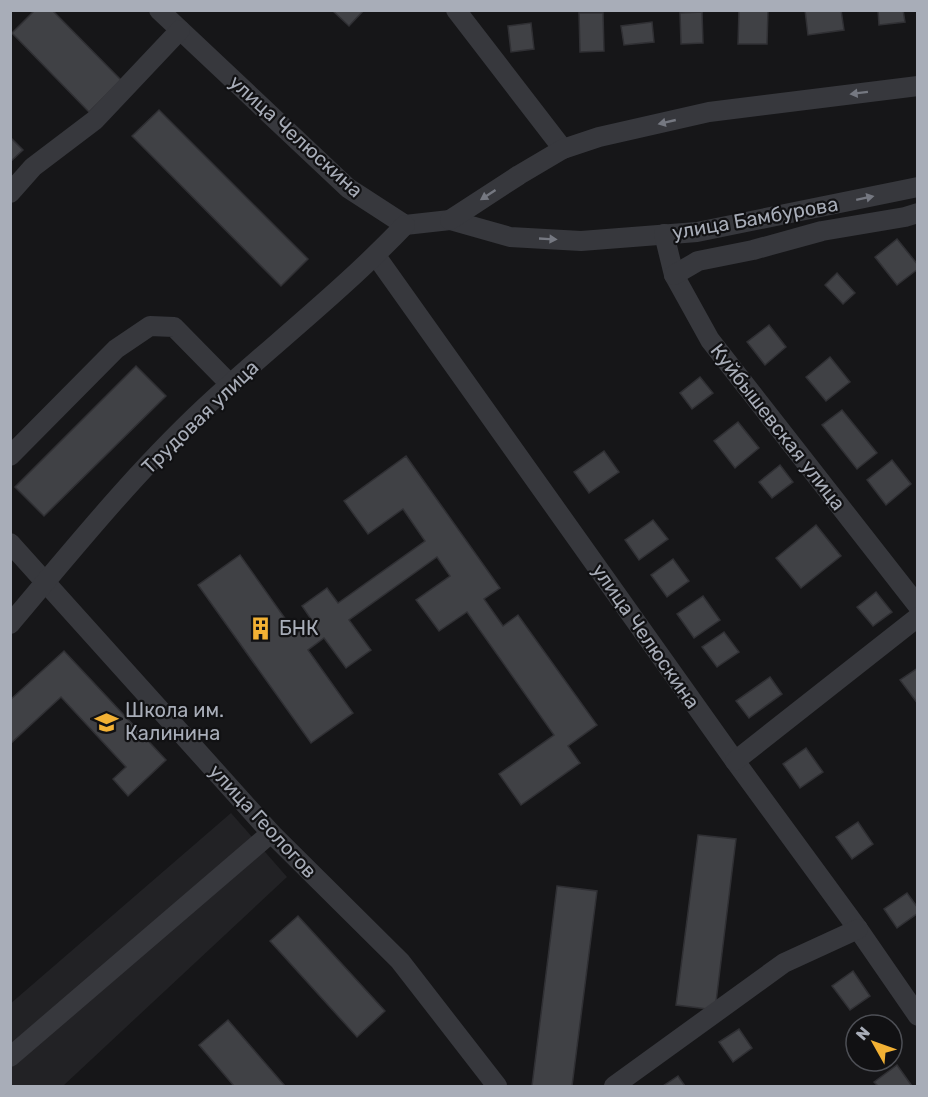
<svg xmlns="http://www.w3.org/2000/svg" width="928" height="1097" font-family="Rubik,sans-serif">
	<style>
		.built { fill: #222225 }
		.building { fill: #404145; stroke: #303034; stroke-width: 1.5 }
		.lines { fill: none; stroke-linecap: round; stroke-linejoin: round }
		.minor { stroke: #37383d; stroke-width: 20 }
		.oneway { fill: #757881 }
		.labels { text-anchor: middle; stroke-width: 4.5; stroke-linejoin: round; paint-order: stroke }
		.street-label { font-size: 20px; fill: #a8adb8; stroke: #111113 }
		.poi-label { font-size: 20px; fill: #a8adb8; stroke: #111113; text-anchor: start }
	</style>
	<rect width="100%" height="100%" fill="#161618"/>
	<path class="built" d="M231,813L287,877L63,1086H11L10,1004Z"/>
	<g class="building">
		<path d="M35,10H52L121,80L89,112L12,33Z"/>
		<path d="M332,10H364L349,26Z"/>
		<path d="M739,10H768L767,44H738Z"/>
		<path d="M805,10H841L844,30L808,35Z"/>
		<path d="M878,10H903L905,22L879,25Z"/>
		<path d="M702,12L703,43L681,44L680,13Z"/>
		<path d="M579,13H603L604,51L580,52Z"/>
		<path d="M652,22L654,42L624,45L621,26Z"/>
		<path d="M531,23L534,49L511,52L508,26Z"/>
		<path d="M159,110L308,259L281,286L132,136Z"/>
		<path d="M10,137L23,150L10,162Z"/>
		<path d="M897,239L918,265V269L897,285L875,257Z"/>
		<path d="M837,273L855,293L843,304L825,285Z"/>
		<path d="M769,325L786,347L765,365L747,342Z"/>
		<path d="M830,357L850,382L826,401L806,377Z"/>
		<path d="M136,366L166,396L44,516L15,487Z"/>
		<path d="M700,377L713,393L692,409L680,393Z"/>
		<path d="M842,410L877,453L857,469L822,425Z"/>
		<path d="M738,422L759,448L735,468L714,441Z"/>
		<path d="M604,451L619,472L589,493L574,472Z"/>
		<path d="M406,456L500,588L484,599L503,626L518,615L597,725L568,746L580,763L521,805L499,774L554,735L467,612L439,631L416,600L450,576L437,557L349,620L371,650L346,668L324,638L308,650L353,713L311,743L198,585L240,555L296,634L313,622L302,606L327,588L338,603L425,541L403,509L368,534L344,501Z"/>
		<path d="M892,460L911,484L886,505L867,480Z"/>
		<path d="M780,465L793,482L772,498L759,482Z"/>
		<path d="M653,520L668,539L639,560L625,540Z"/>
		<path d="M816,525L841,556L801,588L776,558Z"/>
		<path d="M673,559L689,581L667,597L651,575Z"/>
		<path d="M876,592L892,612L873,626L857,607Z"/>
		<path d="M703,596L720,620L694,638L677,614Z"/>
		<path d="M724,632L739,652L717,667L702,647Z"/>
		<path d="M64,651L166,760L128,796L113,779L126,767L61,697L10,744V700Z"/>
		<path d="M918,668V704L900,680Z"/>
		<path d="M770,677L782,694L749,718L736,701Z"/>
		<path d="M806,748L823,772L800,788L783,764Z"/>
		<path d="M858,822L873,844L852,859L836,837Z"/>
		<path d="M698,835L736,839L715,1010L676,1005Z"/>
		<path d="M557,886L597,891L572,1086H532Z"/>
		<path d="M907,893L918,908V913L897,928L884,909Z"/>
		<path d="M298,916L385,1011L357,1037L270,941Z"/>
		<path d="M853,971L870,996L850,1010L832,986Z"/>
		<path d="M228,1020L285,1086H234L199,1045Z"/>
		<path d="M739,1029L752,1048L733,1062L719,1042Z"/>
		<path d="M897,1065L912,1086H878L874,1082Z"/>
		<path d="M678,1076L685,1086H663Z"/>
	</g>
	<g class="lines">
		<g class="minor">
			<path d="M159,10L348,188L405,225L450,220L510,237L581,241L697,232L918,187"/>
			<path d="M456,10L563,149"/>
			<path d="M10,193L33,167L95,120L180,30"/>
			<path d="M450,220L519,175L563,149L599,137L709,112L918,86"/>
			<path d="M664,234L674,275L710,340L918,606"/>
			<path d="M376,256L735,761L858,929L918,1016"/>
			<path d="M674,275L698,261L753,250L822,231L905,217L918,213"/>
			<path d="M10,456L116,349L150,326L174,327L231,385"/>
			<path d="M10,543L271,833L400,961L497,1086"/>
			<path d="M10,624C76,546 140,466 216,397C279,340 346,287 405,225"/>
			<path d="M735,761L918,617"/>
			<path d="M10,1057L271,833"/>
			<path d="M614,1086L784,963L858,929"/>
		</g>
	</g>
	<defs><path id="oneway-solid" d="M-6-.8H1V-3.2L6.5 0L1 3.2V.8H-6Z" transform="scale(1.5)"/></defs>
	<g class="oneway">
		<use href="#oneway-solid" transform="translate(859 93) rotate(173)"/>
		<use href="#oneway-solid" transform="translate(667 122) rotate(167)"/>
		<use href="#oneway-solid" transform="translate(488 195) rotate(147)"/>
		<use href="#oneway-solid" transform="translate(865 198) rotate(-12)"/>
		<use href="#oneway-solid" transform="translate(548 239) rotate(3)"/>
	</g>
	<defs>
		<symbol id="building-bare" viewBox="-9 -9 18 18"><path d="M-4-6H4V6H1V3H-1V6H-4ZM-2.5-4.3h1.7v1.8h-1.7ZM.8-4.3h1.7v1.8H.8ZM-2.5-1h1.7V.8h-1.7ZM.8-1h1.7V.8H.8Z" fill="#f2b134" stroke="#111113" stroke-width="2.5" paint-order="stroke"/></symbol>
		<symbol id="school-bare" viewBox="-9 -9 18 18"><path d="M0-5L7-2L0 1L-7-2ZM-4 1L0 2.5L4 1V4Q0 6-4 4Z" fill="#f2b134" stroke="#111113" stroke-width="2.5" paint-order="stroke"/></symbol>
	</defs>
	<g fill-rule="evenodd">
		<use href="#building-bare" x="244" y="612" width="33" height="33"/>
		<use href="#school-bare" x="90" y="706" width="33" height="33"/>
	</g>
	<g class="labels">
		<g class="street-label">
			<text transform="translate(296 136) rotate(42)" y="7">улица Челюскина</text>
			<text transform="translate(755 218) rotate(-10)" y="7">улица Бамбурова</text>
			<text transform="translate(200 417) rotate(-44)" y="7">Трудовая улица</text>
			<text transform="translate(778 427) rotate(52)" y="7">Куйбышевская улица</text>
			<text transform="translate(646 636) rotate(55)" y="7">улица Челюскина</text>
			<text transform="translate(263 821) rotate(47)" y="7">улица Геологов</text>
		</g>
		<g class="poi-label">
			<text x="279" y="635">БНК</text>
			<text x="125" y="717">Школа им.<tspan x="125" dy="23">Калинина</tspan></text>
		</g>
	</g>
	<rect width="928" height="1097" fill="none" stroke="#a8adb8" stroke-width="24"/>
	<g transform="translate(874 1043) rotate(310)"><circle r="28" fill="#111113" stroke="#4d4f55" stroke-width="1.5"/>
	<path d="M0-4.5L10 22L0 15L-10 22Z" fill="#f2b134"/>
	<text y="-9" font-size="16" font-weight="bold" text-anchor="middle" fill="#a8adb8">N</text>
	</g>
</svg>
